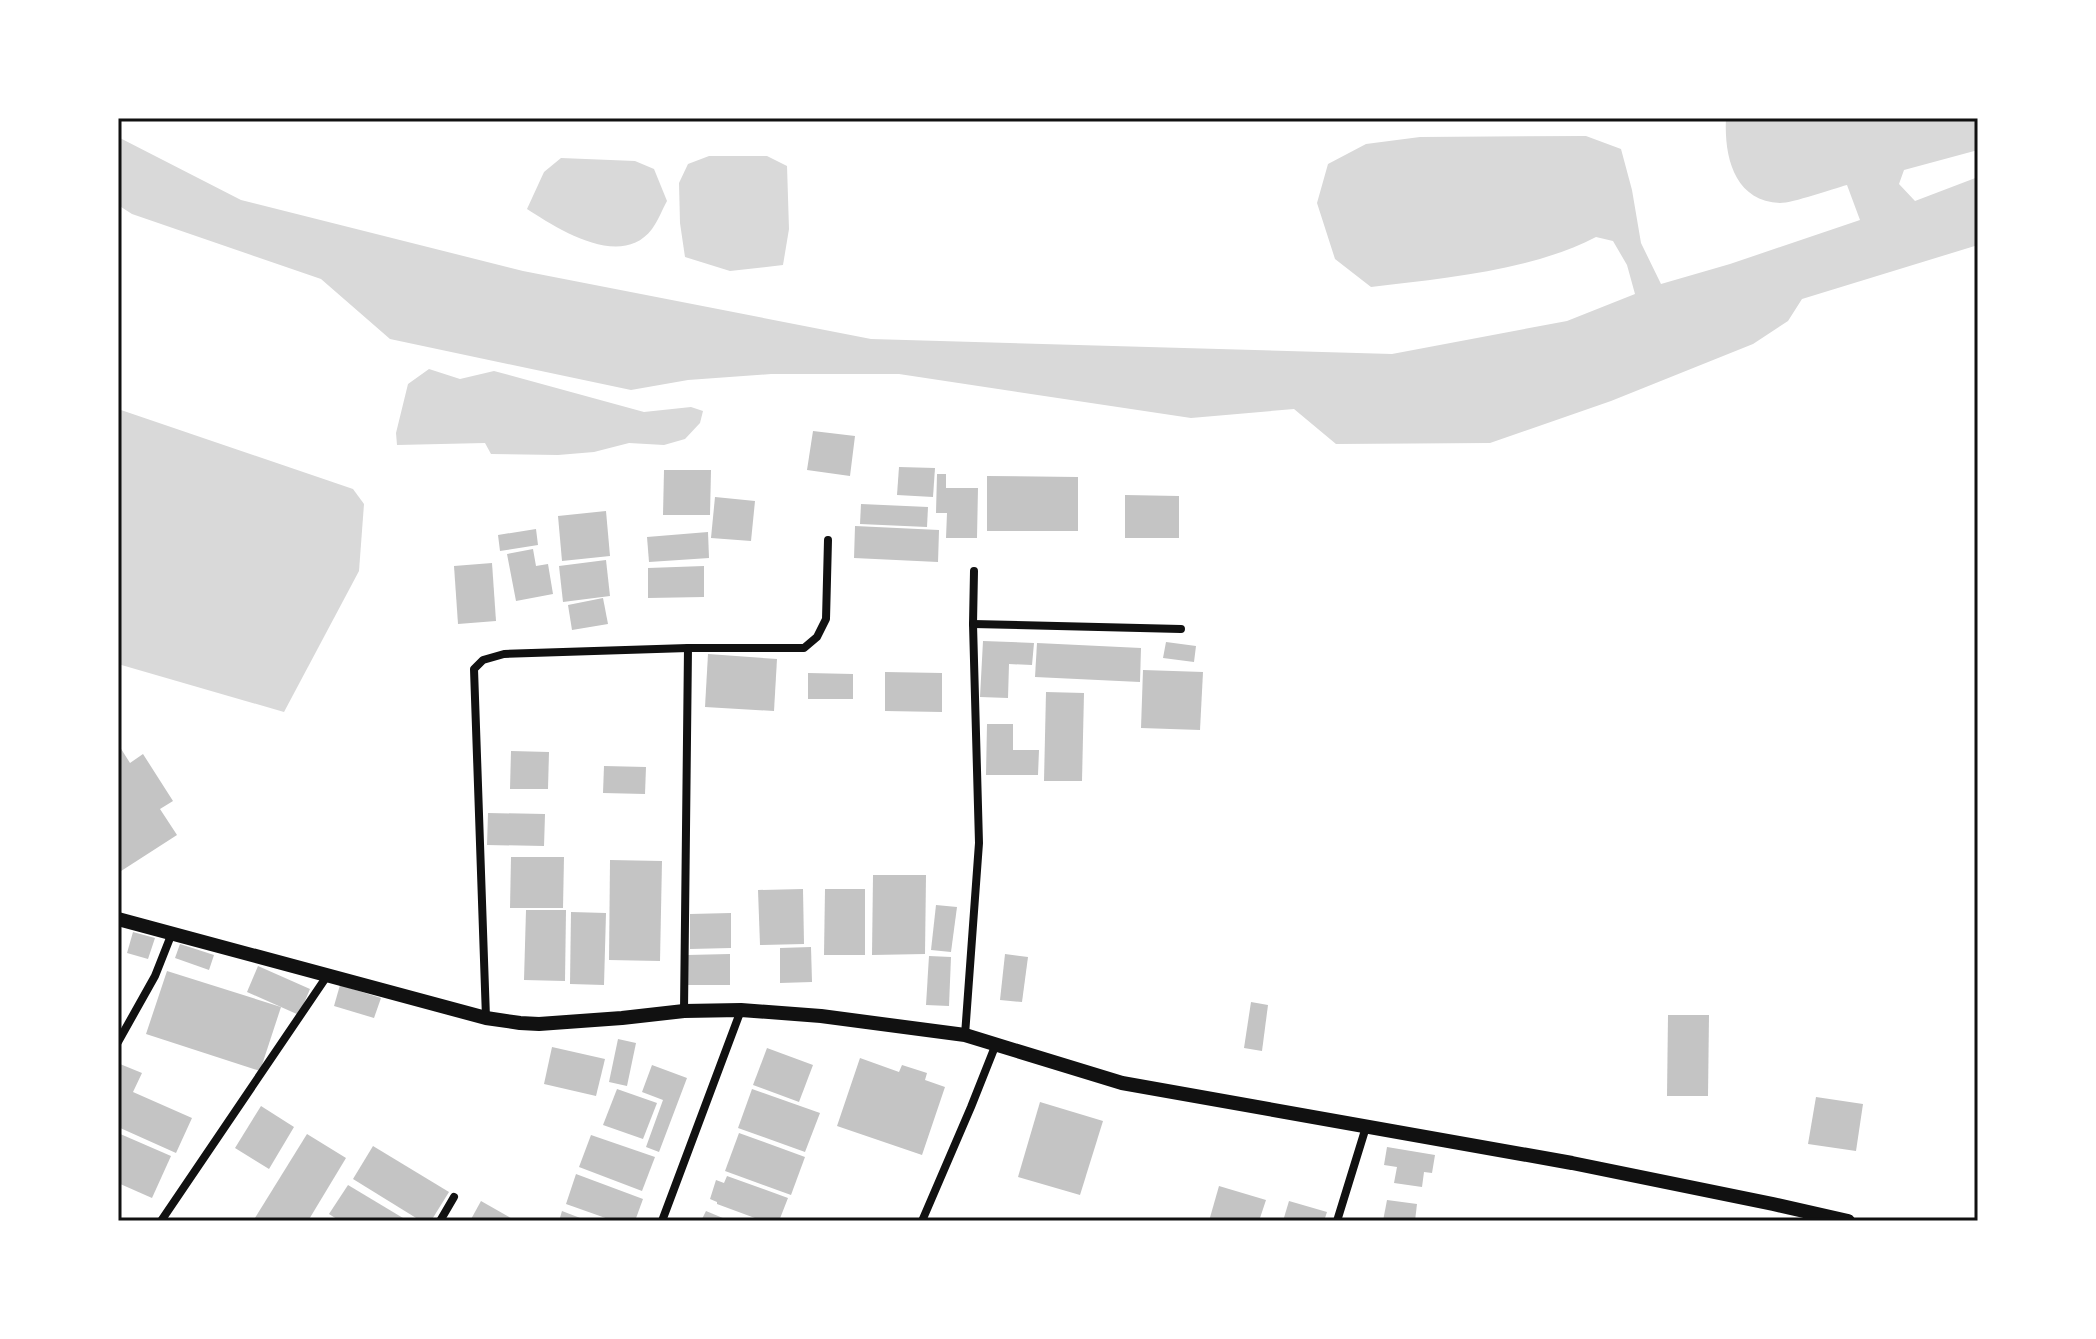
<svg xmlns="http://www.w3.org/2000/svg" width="2096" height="1339" font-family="'Archivo Narrow',sans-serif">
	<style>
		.water { fill: #d9d9d9 }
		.building { fill: #c4c4c4 }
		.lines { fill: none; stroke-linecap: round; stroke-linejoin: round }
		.minor { stroke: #111; stroke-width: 8 }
		.tertiary { stroke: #111; stroke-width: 14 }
		.neatline { fill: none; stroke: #111; stroke-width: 3 }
	</style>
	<rect width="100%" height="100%" fill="#fff"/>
	<g class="water">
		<path d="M1726,118H1978V150L1904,170L1899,184L1915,201L1978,177V245L1802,299L1788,321L1753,344L1611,401L1490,443L1336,444L1294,409L1191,418L899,374H771L688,380L631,390L390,339L321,279L132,214L118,205V137L241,200L523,271L871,339L1392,354L1567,321L1635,294L1627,265L1613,241L1596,237C1530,271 1444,278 1371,287L1335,259L1317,203L1328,164L1366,144L1420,137L1586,136L1621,149L1632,190L1641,243L1661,284L1730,264L1860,220L1847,185C1832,189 1793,203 1780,203C1734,201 1724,156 1726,118Z"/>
		<path d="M709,156H767L787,166L789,229L783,265L730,271L685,257L680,223L679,183L688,164Z"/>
		<path d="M561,158L635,161L654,169L667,201C662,210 658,221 652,229C621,270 558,229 527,209L544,172Z"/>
		<path d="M429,369L460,379L494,371L644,412L691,407L703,411L700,423L685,439L664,445L629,443L594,452L558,455L491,454L485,443L397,445L396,433L408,384Z"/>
		<path d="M118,409L353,489L364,504L359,571L284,712L118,664Z"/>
	</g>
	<g class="building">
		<path d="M813,431L855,436L850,476L807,470Z"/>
		<path d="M899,467L935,468L933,497L897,495Z"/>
		<path d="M664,470H711L710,515H663Z"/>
		<path d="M937,474H946V488H978L977,538H946L947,513H936Z"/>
		<path d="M987,476L1078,477V531H987Z"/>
		<path d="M1125,495L1179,496V538H1125Z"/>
		<path d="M715,497L755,501L751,541L711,538Z"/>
		<path d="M861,504L928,507L927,527L860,524Z"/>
		<path d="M606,511L610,556L562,561L558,516Z"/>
		<path d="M855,526L939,530L938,562L854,558Z"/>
		<path d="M536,529L538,545L500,551L498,535Z"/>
		<path d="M708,532L709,558L649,562L647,537Z"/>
		<path d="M533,549L536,566L548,564L553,594L516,601L507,554Z"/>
		<path d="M606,560L610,596L563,602L559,566Z"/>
		<path d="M492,563L496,621L458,624L454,566Z"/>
		<path d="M704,566V597L648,598V568Z"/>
		<path d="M603,598L608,624L572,630L568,605Z"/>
		<path d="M983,641L1034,643L1032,665L1009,664L1008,698L980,697Z"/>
		<path d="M1166,642L1196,646L1194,662L1163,658Z"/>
		<path d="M1037,643L1141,648L1140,682L1035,677Z"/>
		<path d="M708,654L777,659L774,711L705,707Z"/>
		<path d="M1143,670L1203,672L1200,730L1141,728Z"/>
		<path d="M885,672L942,673V712L885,711Z"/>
		<path d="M808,673L853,674V699H808Z"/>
		<path d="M1046,692L1084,693L1082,781H1044Z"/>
		<path d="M987,724H1013V750H1039L1038,775H986Z"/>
		<path d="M118,744L130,763L143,754L173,801L160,809L177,835L118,873Z"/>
		<path d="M511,751L549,752L548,789H510Z"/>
		<path d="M604,766L646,767L645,794L603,793Z"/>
		<path d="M488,813L545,814L544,846L487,845Z"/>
		<path d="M511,857H564L563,908H510Z"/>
		<path d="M610,860L662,861L660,961L609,960Z"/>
		<path d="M873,875H926L925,954L872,955Z"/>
		<path d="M803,889L804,944L760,945L758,890Z"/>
		<path d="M825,889H865V955H824Z"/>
		<path d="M936,905L957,907L951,952L931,950Z"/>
		<path d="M526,910H566L565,981L524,980Z"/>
		<path d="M571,912L606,913L604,985L570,984Z"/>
		<path d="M731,913V948L690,949V914Z"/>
		<path d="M133,932L155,938L148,959L127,953Z"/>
		<path d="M180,944L214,955L209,970L175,958Z"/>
		<path d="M811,947L812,982L780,983V948Z"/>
		<path d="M730,954V985H688L687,955Z"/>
		<path d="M1005,954L1028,957L1022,1002L1000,1000Z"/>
		<path d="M929,956L951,957L949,1006L926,1005Z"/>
		<path d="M258,966L310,989L299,1015L247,992Z"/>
		<path d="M167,971L281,1007L260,1071L146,1034Z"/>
		<path d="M340,985L381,998L374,1018L334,1006Z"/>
		<path d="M1251,1002L1268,1005L1262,1051L1244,1048Z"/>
		<path d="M1668,1015H1709L1708,1096H1667Z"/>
		<path d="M618,1039L636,1043L627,1086L609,1082Z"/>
		<path d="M552,1047L605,1059L596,1096L544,1084Z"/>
		<path d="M767,1048L813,1065L799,1102L753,1085Z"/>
		<path d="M860,1058L899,1072L902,1065L927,1073L925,1080L945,1087L922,1155L837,1126Z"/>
		<path d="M120,1064L142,1073L133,1092L192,1118L176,1153L118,1127V1069Z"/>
		<path d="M652,1065L687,1078L659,1152L646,1147L663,1100L642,1092Z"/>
		<path d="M617,1089L657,1103L643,1139L603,1125Z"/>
		<path d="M752,1089L820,1113L805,1152L738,1128Z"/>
		<path d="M1816,1097L1863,1104L1856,1151L1808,1144Z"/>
		<path d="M1040,1102L1103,1121L1080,1195L1018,1177Z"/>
		<path d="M261,1106L294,1127L269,1169L235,1148Z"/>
		<path d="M118,1133L171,1156L152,1198L118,1183Z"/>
		<path d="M739,1133L805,1157L791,1195L725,1171Z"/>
		<path d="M307,1134L346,1158L308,1221H253Z"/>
		<path d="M591,1135L655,1157L642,1191L579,1167Z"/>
		<path d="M373,1146L449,1192L431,1221H421L353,1179Z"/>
		<path d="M1387,1147L1435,1155L1432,1173L1424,1172L1422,1187L1394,1183L1397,1167L1384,1165Z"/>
		<path d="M576,1174L643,1199L635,1221H614L566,1204Z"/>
		<path d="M727,1176L788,1198L779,1221H763L717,1204V1202L710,1199L716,1180L724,1183Z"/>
		<path d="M348,1185L408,1221H340L329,1214Z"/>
		<path d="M1219,1186L1266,1200L1259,1221H1209Z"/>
		<path d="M1387,1200L1417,1204L1415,1221H1383Z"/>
		<path d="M481,1201L516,1221H470Z"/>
		<path d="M1289,1201L1327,1212L1324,1221H1283Z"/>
		<path d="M562,1211L588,1221H559Z"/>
		<path d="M706,1211L730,1221H701Z"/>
	</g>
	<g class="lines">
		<g class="minor">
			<path d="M973,624L1181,629"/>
			<path d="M684,1011L688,648H804L817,637L826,619L828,540"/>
			<path d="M486,1018L474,669L483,660L504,654L688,648"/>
			<path d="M965,1035L979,843L973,624L974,571"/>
			<path d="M118,1042L155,976L172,933"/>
			<path d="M161,1221L327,976"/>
			<path d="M440,1221L454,1197"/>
			<path d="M662,1221L741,1010"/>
			<path d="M922,1221L971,1107L996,1044"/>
			<path d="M1337,1221L1366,1127"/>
		</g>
		<path class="tertiary" d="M118,919L486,1018L520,1023L539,1024L622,1018L684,1011L741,1010L821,1016L965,1035L1122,1083L1572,1163L1773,1204L1848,1221"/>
	</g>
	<rect width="2096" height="1339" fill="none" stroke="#ffffff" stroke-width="240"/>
	<rect x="120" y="120" width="1856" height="1099" class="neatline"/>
</svg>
